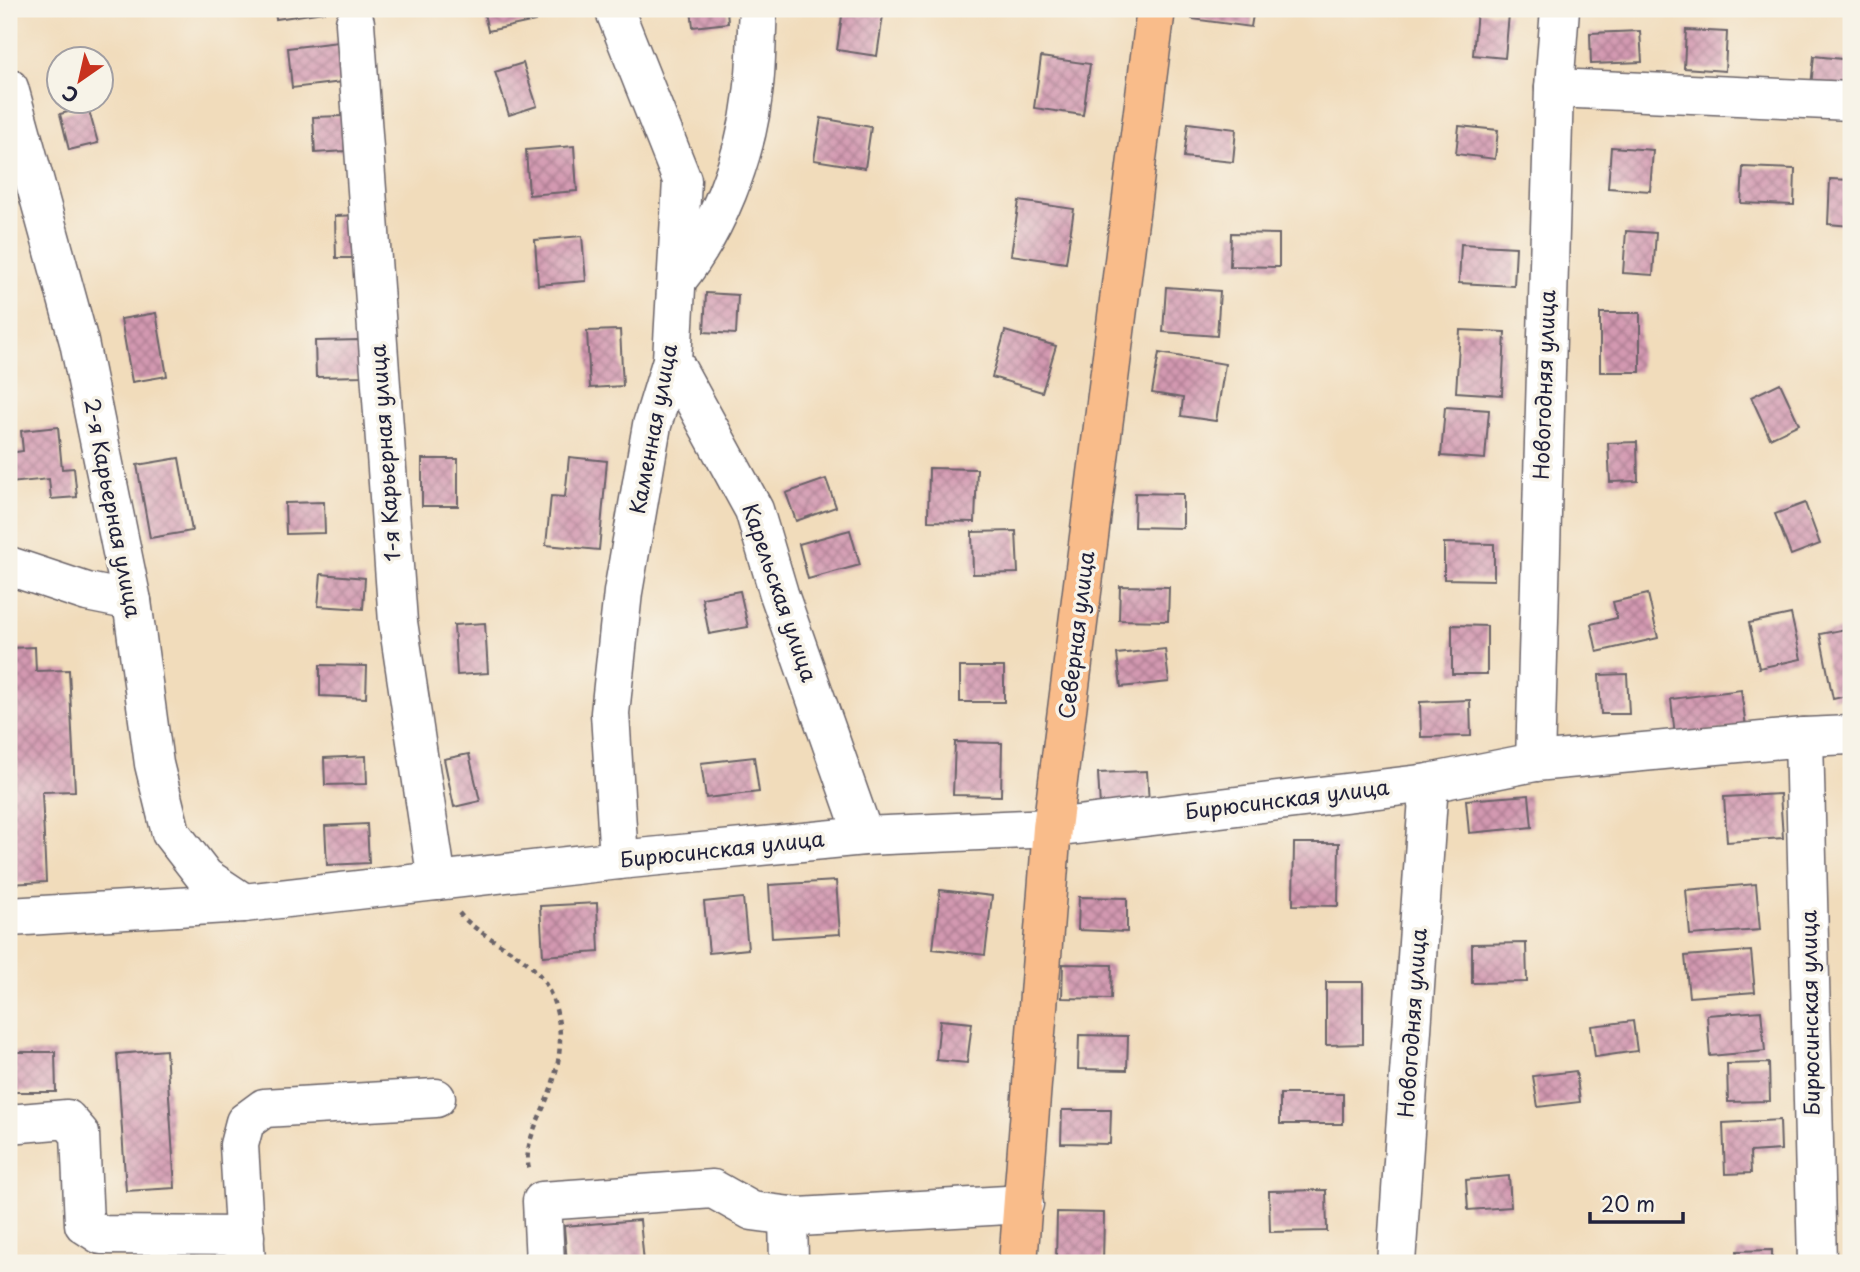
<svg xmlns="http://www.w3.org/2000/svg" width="1860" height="1272" font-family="'Playpen Sans',sans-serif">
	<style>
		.building { fill: url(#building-cross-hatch) }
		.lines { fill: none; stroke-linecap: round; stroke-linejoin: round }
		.minor-casing { stroke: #6a6368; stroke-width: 41 }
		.major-casing { stroke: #6a6368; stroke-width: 41 }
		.path { stroke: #6a6368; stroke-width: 4.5; stroke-dasharray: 5 5; stroke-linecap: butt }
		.minor { stroke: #fff; stroke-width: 38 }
		.major { stroke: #f9bc8a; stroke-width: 38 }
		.labels { text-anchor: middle; stroke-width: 7; stroke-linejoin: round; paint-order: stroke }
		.street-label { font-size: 21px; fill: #22223b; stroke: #f7f3e8 }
	</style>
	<defs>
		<pattern id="building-cross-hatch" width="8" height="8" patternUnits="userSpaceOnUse" patternTransform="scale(1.75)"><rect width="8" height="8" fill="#d399b1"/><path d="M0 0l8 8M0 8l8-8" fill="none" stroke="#ab7c91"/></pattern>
	</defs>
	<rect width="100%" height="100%" fill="#f7f3e8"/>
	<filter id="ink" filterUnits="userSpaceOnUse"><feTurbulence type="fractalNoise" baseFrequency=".0143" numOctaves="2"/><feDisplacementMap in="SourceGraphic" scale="14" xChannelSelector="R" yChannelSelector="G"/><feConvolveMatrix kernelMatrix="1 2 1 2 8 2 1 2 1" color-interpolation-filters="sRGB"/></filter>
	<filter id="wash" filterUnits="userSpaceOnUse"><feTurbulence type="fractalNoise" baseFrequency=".00686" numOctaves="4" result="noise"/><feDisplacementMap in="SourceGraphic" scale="28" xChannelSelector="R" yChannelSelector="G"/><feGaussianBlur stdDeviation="1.57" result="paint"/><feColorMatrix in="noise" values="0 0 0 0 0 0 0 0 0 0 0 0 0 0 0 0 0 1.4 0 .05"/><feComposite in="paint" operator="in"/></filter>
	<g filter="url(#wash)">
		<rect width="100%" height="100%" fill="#f1dcbb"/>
		<g id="blocks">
			<g class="building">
				<path d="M275,9H323L324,12L276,19Z"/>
				<path d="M483,9H533L535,21L488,31Z"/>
				<path d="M691,9H727L728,23L693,27Z"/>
				<path d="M843,9L883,15L877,56L837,50Z"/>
				<path d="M1064,9H1101V15Z"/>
				<path d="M1193,9H1254L1251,27L1192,19Z"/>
				<path d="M1477,11L1509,14L1505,58L1473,55Z"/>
				<path d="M1686,30L1727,32L1725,71L1684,68Z"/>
				<path d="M1640,31L1642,62L1591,64L1590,33Z"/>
				<path d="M338,42L342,82L292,88L288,48Z"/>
				<path d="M1814,56L1851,60V91L1811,87Z"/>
				<path d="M1041,57L1090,64L1083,115L1034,108Z"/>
				<path d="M523,63L537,106L509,115L495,72Z"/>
				<path d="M88,107L98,143L69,150L60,114Z"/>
				<path d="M343,116L345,151L315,153L313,117Z"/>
				<path d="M821,118L871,127L865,168L814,160Z"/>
				<path d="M1188,123L1236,129L1233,162L1184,157Z"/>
				<path d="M1459,126L1498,130L1495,159L1456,154Z"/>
				<path d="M574,146L577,191L529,195L526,150Z"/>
				<path d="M1611,147L1653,150L1650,191L1608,188Z"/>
				<path d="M1743,167L1795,169L1794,205L1741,203Z"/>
				<path d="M1830,179L1851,180V226L1828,224Z"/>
				<path d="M1019,201L1074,209L1066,263L1011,255Z"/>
				<path d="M361,215L362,258H336L335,216Z"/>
				<path d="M1626,231L1656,233L1653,275L1623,273Z"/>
				<path d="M1231,233L1279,234V267L1230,266Z"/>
				<path d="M582,236L586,281L538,285L535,240Z"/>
				<path d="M1461,244L1516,247L1514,286L1459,283Z"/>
				<path d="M1166,287L1220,291L1217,336L1163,332Z"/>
				<path d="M706,293L738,295L736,334L704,332Z"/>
				<path d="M156,313L167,376L132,382L121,319Z"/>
				<rect x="1600" y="313" width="40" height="59"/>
				<path d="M620,330L623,386L590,388L587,331Z"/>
				<path d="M1460,330L1505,332L1502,395L1456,392Z"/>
				<path d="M1005,331L1056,346L1042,392L992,377Z"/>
				<path d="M362,340L363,376L316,377L315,341Z"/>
				<path d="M1159,353L1225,364L1216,421L1181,416L1183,398L1152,393Z"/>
				<path d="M1780,383L1799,424L1770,438L1751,397Z"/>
				<path d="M1445,407L1489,410L1485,459L1441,456Z"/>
				<path d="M58,427L62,469L74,468L77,497L51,499L49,479L10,483L9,453L23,451L21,431Z"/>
				<path d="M1637,442L1638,481L1610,482L1608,443Z"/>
				<path d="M569,457L607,461L599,550L546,545L551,496L565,497Z"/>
				<path d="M179,458L192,531L150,538L137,465Z"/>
				<rect x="422" y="459" width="36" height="47"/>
				<path d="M929,468L977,469L975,522L928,521Z"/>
				<path d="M826,479L836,507L796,521L786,493Z"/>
				<path d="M1135,493L1183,494V528L1134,527Z"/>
				<path d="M324,502L325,533L286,534L285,503Z"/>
				<path d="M1805,503L1820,544L1791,555L1775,514Z"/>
				<path d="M850,530L860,565L808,579L799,544Z"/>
				<path d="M1016,531L1018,573L973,574L972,532Z"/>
				<path d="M1444,543L1494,544V580L1444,579Z"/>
				<path d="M321,574L365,578L363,609L318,606Z"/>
				<path d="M1120,586L1169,587L1168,621L1119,620Z"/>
				<path d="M740,591L748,627L709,634L702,598Z"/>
				<path d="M1648,594L1658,638L1597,652L1591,624L1617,618L1613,602Z"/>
				<path d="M1791,614L1801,659L1759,668L1749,623Z"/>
				<path d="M485,623L488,673L457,675L454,625Z"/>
				<path d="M1452,625L1487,626V674H1452Z"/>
				<path d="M1851,628V695L1833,699L1820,634Z"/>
				<path d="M35,647L36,671L69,670L75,791L42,792L46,882L9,884V648Z"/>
				<path d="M1165,649L1169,682L1121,687L1117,654Z"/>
				<path d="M320,665L367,666L366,698L320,696Z"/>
				<rect x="960" y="667" width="44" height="35"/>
				<path d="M1627,674L1629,714H1601L1599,675Z"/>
				<path d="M1741,690L1746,727L1675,736L1671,699Z"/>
				<path d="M1470,700L1471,736L1421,737L1420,702Z"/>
				<path d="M955,742L1002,743L1001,796L953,795Z"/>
				<path d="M469,754L480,801L454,807L444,759Z"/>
				<path d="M366,756L367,784L325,785L324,758Z"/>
				<path d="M754,757L759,792L706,798L701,763Z"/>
				<path d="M1147,771L1149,804L1100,807L1098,773Z"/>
				<path d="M1780,794L1783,838L1727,842L1724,797Z"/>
				<path d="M1529,795L1532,827L1469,833L1466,800Z"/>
				<path d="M367,824L369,863L327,865L325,826Z"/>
				<path d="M1294,843H1339L1338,906L1293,905Z"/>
				<path d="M836,881L840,934L772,938L769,885Z"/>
				<path d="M1756,884L1760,930L1690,935L1686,890Z"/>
				<path d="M940,890L992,896L985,955L933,949Z"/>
				<path d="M1079,897L1127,898V932L1078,930Z"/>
				<path d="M743,898L748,949L709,953L704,902Z"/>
				<path d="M597,903L599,952L543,956L540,906Z"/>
				<path d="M1526,943L1527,982L1472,983V944Z"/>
				<path d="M1751,951L1755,992L1689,997L1685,956Z"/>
				<path d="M1063,964L1112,965L1111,999L1062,998Z"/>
				<path d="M1326,982H1363V1044L1326,1045Z"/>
				<path d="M1761,1011L1765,1051L1710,1056L1707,1015Z"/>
				<path d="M940,1020L972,1023L967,1063L936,1060Z"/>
				<path d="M1633,1021L1637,1051L1595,1057L1591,1026Z"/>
				<path d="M1079,1035L1128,1036L1127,1070L1078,1069Z"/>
				<path d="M166,1050L175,1188L126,1191L117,1054Z"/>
				<path d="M9,1052H55L56,1092H9Z"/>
				<path d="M1769,1063L1770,1101L1728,1102L1727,1064Z"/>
				<path d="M1576,1071L1580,1102L1538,1107L1533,1076Z"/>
				<rect x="1280" y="1094" width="63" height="30"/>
				<path d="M1062,1110H1111L1110,1144L1061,1143Z"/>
				<path d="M1780,1120L1781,1150L1750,1152L1751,1173L1725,1174L1723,1123Z"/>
				<path d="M1509,1176L1511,1207L1468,1210L1466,1180Z"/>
				<path d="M1326,1190L1327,1231L1270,1232L1269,1191Z"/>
				<path d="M1057,1212L1104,1213L1103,1263H1056Z"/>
				<path d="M640,1220L644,1263H567L564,1226Z"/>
				<path d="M1772,1250V1263H1737V1251Z"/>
				<path d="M967,1259V1263H901V1260Z"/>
			</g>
		</g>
	</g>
	<g filter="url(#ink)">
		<use href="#blocks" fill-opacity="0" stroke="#6a6368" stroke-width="2"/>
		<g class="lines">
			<defs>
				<g id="minor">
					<path d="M614,9L682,180L672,360L652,425L623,592L610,713L619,860"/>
					<path d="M355,23L398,622L437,881"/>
					<path d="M9,88L79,342L132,601L154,764L171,833L205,877L244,903"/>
					<path d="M1554,88L1851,101"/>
					<path d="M677,280C717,231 746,157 753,94C757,66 756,37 758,9"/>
					<path d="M672,360L754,510L779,594L864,836"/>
					<path d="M9,566L87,592L132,601"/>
					<path d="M1804,737L1851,735"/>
					<path d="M1535,762L1554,88L1560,9"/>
					<path d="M9,917L244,903L619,860L864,836L1052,828L1429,783L1535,762L1804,737L1817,1263"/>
					<path d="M9,1124L67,1119L80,1134L84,1224L101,1235L245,1236"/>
					<path d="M788,1216L789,1263"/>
					<path d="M246,1263L239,1145L245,1122L264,1108L436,1098"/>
					<path d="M545,1263L542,1201L713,1189L752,1211L799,1217L1024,1204"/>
					<path d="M1396,1263L1429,783"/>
				</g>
				<path id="major" d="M1018,1263L1052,828L1156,9"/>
			</defs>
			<use href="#minor" class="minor-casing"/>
			<use href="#major" class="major-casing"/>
			<path class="path" d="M459,913C483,941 526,951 545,983C568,1024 562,1065 544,1106C536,1125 522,1151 530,1172"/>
			<use href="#minor" class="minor"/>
			<use href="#major" class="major"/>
		</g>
	</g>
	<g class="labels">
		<g class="street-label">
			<text transform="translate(1545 385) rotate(-88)" y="7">Новогодняя улица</text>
			<text transform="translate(654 429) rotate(-79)" y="7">Каменная улица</text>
			<text transform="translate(386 453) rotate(-94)" y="7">1-я Карьерная улица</text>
			<text transform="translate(112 508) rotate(79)" y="7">2-я Карьерная улица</text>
			<text transform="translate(779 593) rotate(71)" y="7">Карельская улица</text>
			<text transform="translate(1077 635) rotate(-83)" y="7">Северная улица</text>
			<text transform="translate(1287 800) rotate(-7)" y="7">Бирюсинская улица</text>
			<text transform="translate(722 850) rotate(-6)" y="7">Бирюсинская улица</text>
			<text transform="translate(1811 1013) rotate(-91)" y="7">Бирюсинская улица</text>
			<text transform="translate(1413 1023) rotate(-86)" y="7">Новогодняя улица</text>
		</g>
	</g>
	<rect width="1860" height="1272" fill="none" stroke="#f7f3e8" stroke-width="35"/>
	<g transform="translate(80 80) rotate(214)"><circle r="33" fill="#f7f3e8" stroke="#a29fa3" stroke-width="2"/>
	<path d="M0-5L12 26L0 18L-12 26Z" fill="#c8321e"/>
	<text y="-10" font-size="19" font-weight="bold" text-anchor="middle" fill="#22223b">С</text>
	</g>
	<path d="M1590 1212v10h93v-10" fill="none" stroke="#22223b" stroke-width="3.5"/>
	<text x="1601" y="1212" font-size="21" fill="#22223b" stroke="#f7f3e8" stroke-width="5" paint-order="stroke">20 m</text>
</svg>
